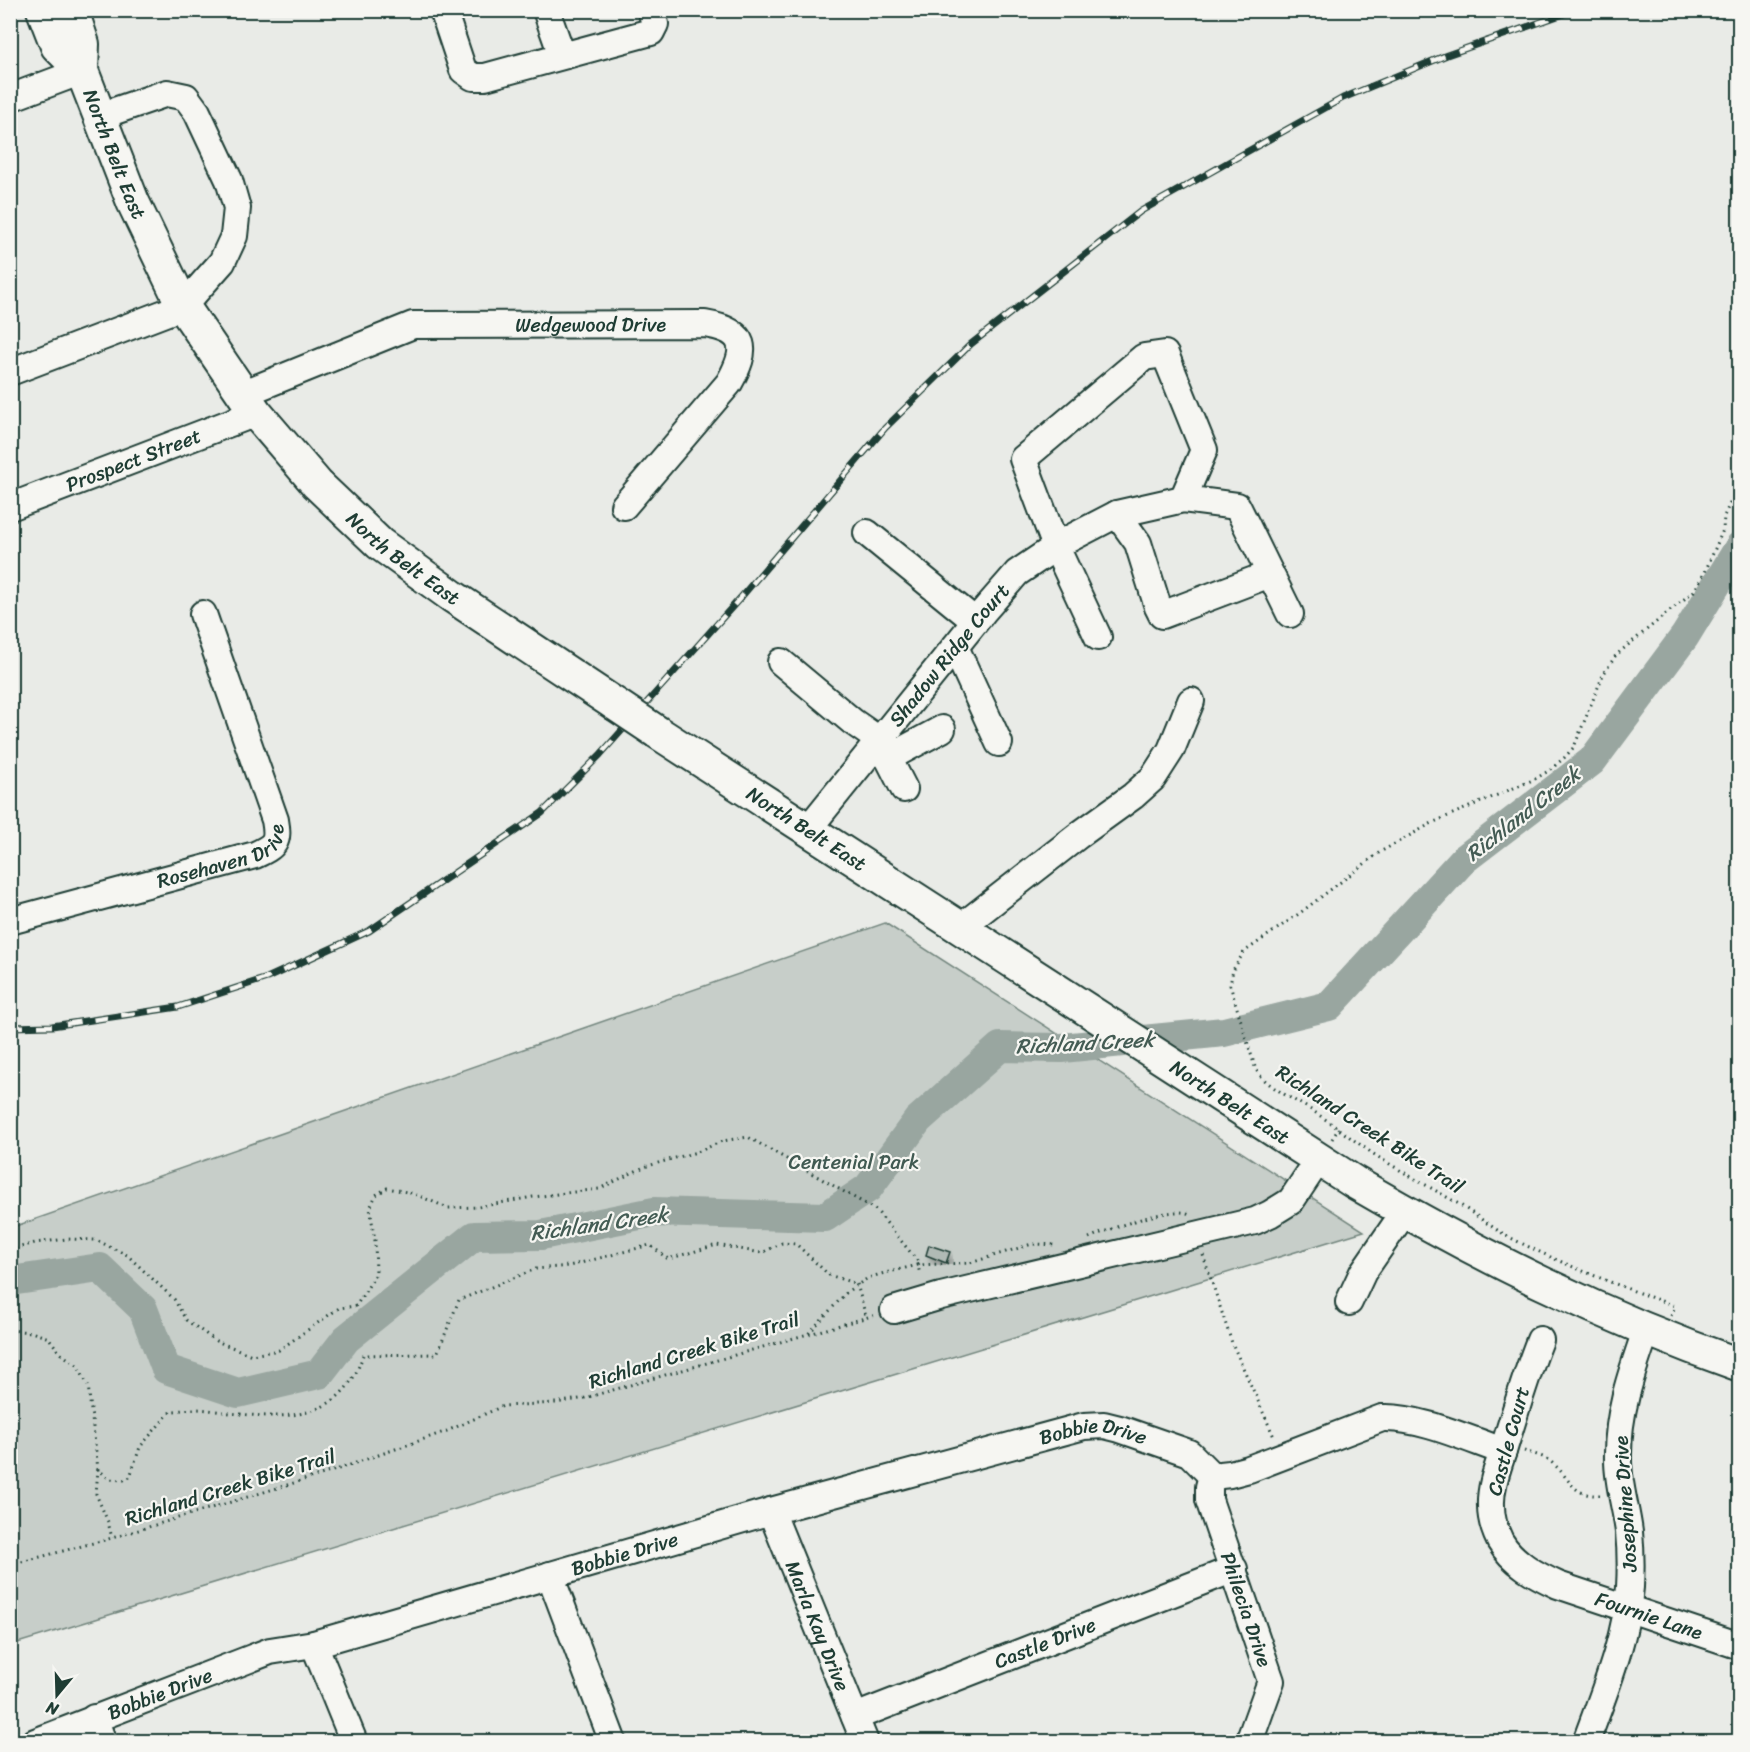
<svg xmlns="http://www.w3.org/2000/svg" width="1750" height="1752" font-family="Sriracha,sans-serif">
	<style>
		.green { fill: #c7cec9; stroke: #73867e; stroke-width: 1.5 }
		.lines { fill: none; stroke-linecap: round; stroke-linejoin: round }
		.river { stroke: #99a6a0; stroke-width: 30 }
		.building { fill: #b0bab5; stroke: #1f3d34; stroke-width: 1.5; filter: url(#shadow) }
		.minor-casing { stroke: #1f3d34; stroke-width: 30 }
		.major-casing { stroke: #1f3d34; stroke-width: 36 }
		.path { stroke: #1f3d34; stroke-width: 3; stroke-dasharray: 1.5 4.5; stroke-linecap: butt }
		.minor { stroke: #f6f6f2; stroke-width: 26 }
		.major { stroke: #f6f6f2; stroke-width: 32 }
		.rail-casing { stroke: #1f3d34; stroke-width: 7 }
		.rail { stroke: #f6f6f2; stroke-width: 4.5; stroke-dasharray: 14; stroke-linecap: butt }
		.major-bridge-casing { stroke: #1f3d34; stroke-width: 36; stroke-linecap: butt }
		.major-bridge { stroke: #f6f6f2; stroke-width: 32 }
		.labels { text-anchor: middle; stroke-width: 4.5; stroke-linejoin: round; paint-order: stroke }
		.street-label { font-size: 20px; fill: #1f3d34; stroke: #f6f6f2 }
		.park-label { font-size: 20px; fill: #415a52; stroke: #f6f6f2 }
		.water-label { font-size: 21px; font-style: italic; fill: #445c54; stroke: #f6f6f2 }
	</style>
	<defs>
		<filter id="shadow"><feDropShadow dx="3.5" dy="6" stdDeviation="3" flood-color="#0004"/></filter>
	</defs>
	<rect width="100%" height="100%" fill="#e9ebe7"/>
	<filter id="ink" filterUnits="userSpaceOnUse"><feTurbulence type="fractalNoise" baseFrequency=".0167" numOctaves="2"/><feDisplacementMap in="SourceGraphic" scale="12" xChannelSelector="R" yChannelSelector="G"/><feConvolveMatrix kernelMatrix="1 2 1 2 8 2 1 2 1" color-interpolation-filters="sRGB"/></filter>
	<g filter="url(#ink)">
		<path class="green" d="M885,923L1364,1231L11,1645L10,1228Z"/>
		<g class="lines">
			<path class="river" d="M10,1281L100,1268L143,1309L166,1369L238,1393L319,1374L346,1339L474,1236L541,1235L654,1212L825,1217L868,1188L918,1120L1000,1047L1062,1048L1224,1032L1329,1006L1463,860L1592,761L1685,636L1740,546"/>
		</g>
		<path class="building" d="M929,1245L950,1252L946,1263L926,1255Z"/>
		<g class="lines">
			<defs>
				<g id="minor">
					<path d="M443,10L463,70L473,77H485L651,32L655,24L651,10"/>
					<path d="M546,10L562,55"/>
					<path d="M10,98L82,71"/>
					<path d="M10,372L183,306L222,262L234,236L237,208L229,180L197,112L186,97L167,93L100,116"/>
					<path id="s1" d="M242,394L413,325L705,324C748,331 748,349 729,383L624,506"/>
					<path id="s2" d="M10,507L256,413"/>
					<path d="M1117,514L1138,543L1158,607L1162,615L1270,574"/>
					<path d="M867,533L975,621"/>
					<path d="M1098,637L1056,547L1023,459L1144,357L1165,354L1204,450L1183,499"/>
					<path d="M955,647L999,743"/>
					<path d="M781,662L853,722L879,740L904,789"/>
					<path d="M888,758L942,729"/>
					<path id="s3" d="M808,829L983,612L1017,573L1063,542L1117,514L1183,499L1237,506L1290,614"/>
					<path id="s4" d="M10,921L255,855C275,846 279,842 275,820L203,614"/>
					<path d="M961,927L1079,835L1133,796L1153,778L1171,750L1191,701"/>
					<path d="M1349,1302L1363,1272L1405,1211"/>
					<path d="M894,1310L941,1296L1255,1221L1270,1214L1291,1201L1319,1159"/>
					<path id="s5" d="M1540,1340C1526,1375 1515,1412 1504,1448C1498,1467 1490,1487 1491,1506C1491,1518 1495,1531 1500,1541C1513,1563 1536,1575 1558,1585L1740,1646"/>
					<path d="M1212,1476L1230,1474L1249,1469L1382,1418C1417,1416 1468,1439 1503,1451"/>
					<path id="s6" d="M1212,1476L1209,1487V1500L1271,1681L1249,1742"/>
					<path id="s7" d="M771,1511L865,1742"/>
					<path d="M550,1575L613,1742"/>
					<path d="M314,1644L354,1742"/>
					<path id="s8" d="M855,1717L1234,1569"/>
					<path d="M94,1718L103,1742"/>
					<path id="s9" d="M35,1742L270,1651L314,1644L771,1511L1084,1426L1104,1425L1120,1429L1189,1453L1212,1476"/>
					<path d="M1586,1742C1604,1692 1626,1640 1630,1587C1631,1569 1631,1551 1629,1532C1626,1508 1618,1484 1618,1460C1617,1414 1631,1374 1646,1331"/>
				</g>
				<g id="major">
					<path d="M43,10L57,46L82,71"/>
					<path id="s10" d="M72,10L83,44L82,71L133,202L183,306L256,413L317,484L380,544L452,596L615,704"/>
					<path id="s11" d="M657,732L1354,1182C1479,1255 1602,1317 1740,1365"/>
				</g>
			</defs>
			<use href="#minor" class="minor-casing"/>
			<use href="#major" class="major-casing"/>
			<g class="path">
				<path d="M1332,1139L1339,1128"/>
				<path d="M1089,1238C1107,1230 1176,1203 1191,1215"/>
				<path d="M10,1250L35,1243L66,1239L96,1240L127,1255L174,1299L186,1320L216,1341L252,1355L279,1350L339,1308L356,1306L376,1274L375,1241L370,1208L376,1195L387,1188L412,1193L448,1208L478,1207L533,1197L599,1189L644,1167L700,1151L722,1141L748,1137L876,1210L920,1264L918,1265L920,1275"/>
				<path d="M1203,1255L1232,1343L1275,1439"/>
				<path d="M1671,1316L1675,1306C1619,1286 1564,1265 1511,1238C1492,1228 1475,1214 1457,1203C1430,1187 1402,1172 1375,1155C1356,1142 1338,1128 1319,1115C1302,1103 1262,1086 1255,1067L1230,985L1233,970L1244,952L1300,913L1380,852L1434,822L1535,779L1550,770L1564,758L1574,747L1603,675L1616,655L1694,591L1705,572L1723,530L1724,516L1740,482"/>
				<path d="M10,1330L31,1332L49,1338L60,1353L77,1365L88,1385L98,1469L109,1479L124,1480L130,1477L140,1447L171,1411C179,1411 187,1409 194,1409C209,1409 225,1413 240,1414C295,1420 344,1416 363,1355L437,1354L459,1300L536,1269L569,1266L650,1245L668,1259L717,1245L762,1253L782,1243L796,1244L829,1275L857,1284L866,1317"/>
				<path d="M809,1334L875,1315"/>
				<path d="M1524,1451C1533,1454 1544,1456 1551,1462C1571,1477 1570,1497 1601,1495"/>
				<path d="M98,1469L96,1494L108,1522L112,1538"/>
				<path d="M10,1565L112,1538L330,1472L447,1431L503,1406L556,1403L585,1398L808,1334L848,1291L868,1278L881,1274L918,1265L970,1263L1032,1244L1057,1245"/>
			</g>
			<use href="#minor" class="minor"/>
			<use href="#major" class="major"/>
			<defs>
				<path id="rail" d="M10,1027L52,1026L178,1007L267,978L369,931L542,813L600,755L742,596L885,428L971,344L1141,211L1343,98L1447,55L1575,10"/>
			</defs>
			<use href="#rail" class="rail-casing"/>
			<use href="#rail" class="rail"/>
			<defs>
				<path id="major-bridge" d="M615,704L657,732"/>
			</defs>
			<use href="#major-bridge" class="major-bridge-casing"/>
			<use href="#major-bridge" class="major-bridge"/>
		</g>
	</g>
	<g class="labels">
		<g class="street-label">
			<text dy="7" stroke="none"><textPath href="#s10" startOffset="152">North Belt East</textPath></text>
			<text dy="7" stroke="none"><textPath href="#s1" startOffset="362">Wedgewood Drive</textPath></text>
			<text dy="7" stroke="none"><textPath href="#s2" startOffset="132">Prospect Street</textPath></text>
			<text dy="7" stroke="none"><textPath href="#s10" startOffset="656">North Belt East</textPath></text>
			<text dy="7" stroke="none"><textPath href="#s3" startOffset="224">Shadow Ridge Court</textPath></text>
			<text dy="7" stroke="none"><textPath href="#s11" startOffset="178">North Belt East</textPath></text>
			<text dy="7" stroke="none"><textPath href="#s4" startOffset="224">Rosehaven Drive</textPath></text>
			<text dy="7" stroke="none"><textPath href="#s11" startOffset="682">North Belt East</textPath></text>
			<text transform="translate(1370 1129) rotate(33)" y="7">Richland Creek Bike Trail</text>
			<text transform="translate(694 1350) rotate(-17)" y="7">Richland Creek Bike Trail</text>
			<text dy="7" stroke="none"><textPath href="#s9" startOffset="1106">Bobbie Drive</textPath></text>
			<text transform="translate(1508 1441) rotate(-75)" y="7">Castle Court</text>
			<text transform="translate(230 1487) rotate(-17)" y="7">Richland Creek Bike Trail</text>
			<text transform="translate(1625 1504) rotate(-94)" y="7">Josephine Drive</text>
			<text dy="7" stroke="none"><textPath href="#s9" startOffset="620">Bobbie Drive</textPath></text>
			<text dy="7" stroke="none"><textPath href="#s6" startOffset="140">Philecia Drive</textPath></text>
			<text dy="7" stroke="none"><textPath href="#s5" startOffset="380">Fournie Lane</textPath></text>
			<text dy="7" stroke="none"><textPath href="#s7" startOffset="124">Marla Kay Drive</textPath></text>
			<text dy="7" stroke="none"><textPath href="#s8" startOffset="204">Castle Drive</textPath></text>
			<text dy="7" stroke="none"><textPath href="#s9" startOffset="134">Bobbie Drive</textPath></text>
		</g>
		<g class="park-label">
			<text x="854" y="1169">Centenial Park</text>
		</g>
		<g class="water-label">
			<text transform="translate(1523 814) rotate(-38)" y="7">Richland Creek</text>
			<text transform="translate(1085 1043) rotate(-3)" y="7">Richland Creek</text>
			<text transform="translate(599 1224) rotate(-8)" y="7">Richland Creek</text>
		</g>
	</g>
	<rect width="1750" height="1752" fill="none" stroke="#f6f6f2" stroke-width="36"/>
	<rect x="18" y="18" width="1714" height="1716" fill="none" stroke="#1f3d34" stroke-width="2" filter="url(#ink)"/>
	<g transform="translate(57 1695) rotate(199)" stroke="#f6f6f2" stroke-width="4.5" paint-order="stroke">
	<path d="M0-4.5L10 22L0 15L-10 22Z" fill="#1f3d34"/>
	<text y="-9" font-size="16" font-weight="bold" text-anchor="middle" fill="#1f3d34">N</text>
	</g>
</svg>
